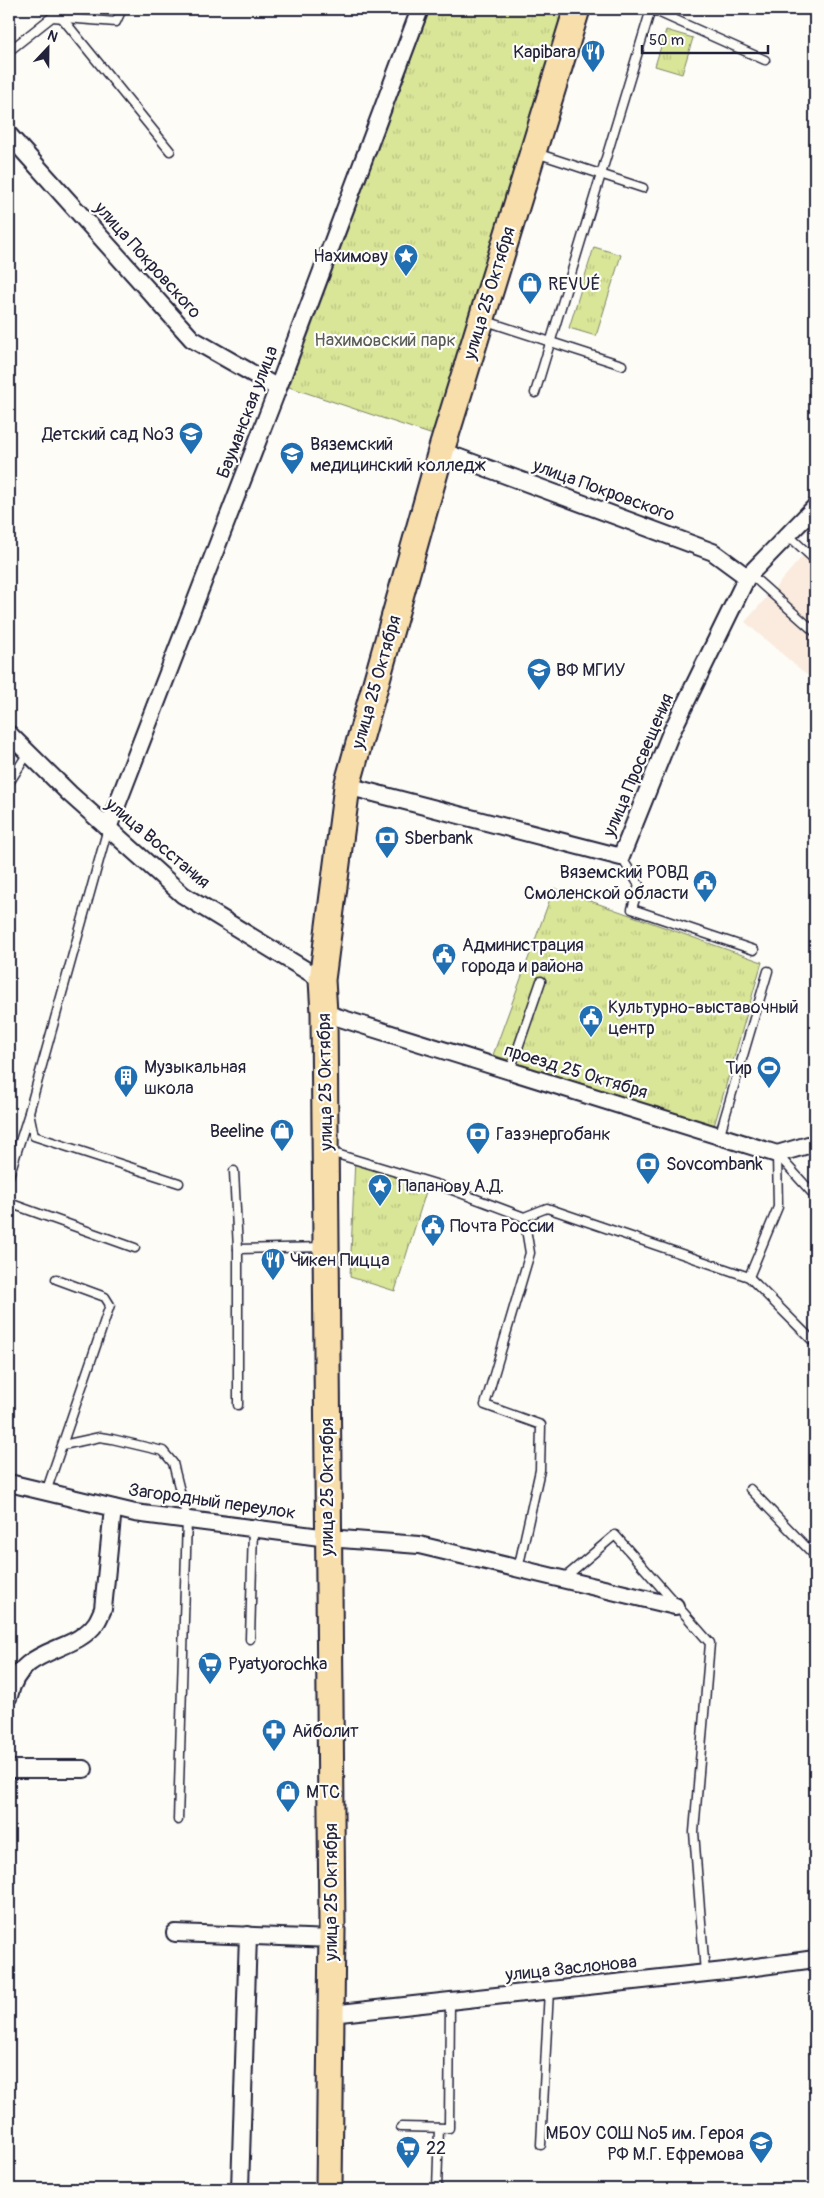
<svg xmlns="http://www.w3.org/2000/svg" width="824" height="2198" font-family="Pangolin,sans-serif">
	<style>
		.built { fill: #faebde }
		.grass { fill: url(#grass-tufts); stroke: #7e8469 }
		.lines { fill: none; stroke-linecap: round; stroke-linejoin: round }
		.lane-casing { stroke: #22223b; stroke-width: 11 }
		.street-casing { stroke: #22223b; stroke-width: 20 }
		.primary-casing { stroke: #22223b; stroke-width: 29 }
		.lane { stroke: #fdfcf7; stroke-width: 8 }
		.street { stroke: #fdfcf7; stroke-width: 16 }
		.primary { stroke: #f8deab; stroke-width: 25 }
		.labels { text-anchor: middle; stroke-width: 4.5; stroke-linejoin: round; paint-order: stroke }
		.poi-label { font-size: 18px; fill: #22223b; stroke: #fdfcf7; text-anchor: start }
		.street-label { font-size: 18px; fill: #22223b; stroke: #fdfcf7 }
		.park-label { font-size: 18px; fill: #595c57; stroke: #fdfcf7 }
	</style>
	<defs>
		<pattern id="grass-tufts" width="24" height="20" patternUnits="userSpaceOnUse" patternTransform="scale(1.25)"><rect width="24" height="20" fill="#d9e597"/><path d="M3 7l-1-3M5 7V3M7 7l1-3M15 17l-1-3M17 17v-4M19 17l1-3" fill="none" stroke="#bac483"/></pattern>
	</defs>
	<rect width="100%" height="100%" fill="#fdfcf7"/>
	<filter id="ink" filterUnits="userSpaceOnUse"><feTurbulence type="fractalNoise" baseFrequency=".02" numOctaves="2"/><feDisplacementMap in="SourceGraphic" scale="10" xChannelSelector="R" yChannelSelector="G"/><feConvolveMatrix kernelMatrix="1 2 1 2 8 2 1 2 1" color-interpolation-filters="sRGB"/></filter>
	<g filter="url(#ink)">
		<path class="built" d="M815,542V682L745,622Z"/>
		<g class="grass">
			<path d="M430,9H565L433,435L289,387Z"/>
			<path d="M666,30L693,38L682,74L655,66Z"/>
			<path d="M594,247L621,255L596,336L569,328Z"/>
			<path d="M554,888L762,962L714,1126L493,1055Z"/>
			<path d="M355,1157L429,1182L395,1291L350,1277Z"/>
		</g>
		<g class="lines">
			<defs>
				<g id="lane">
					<path d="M651,9L765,60"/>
					<path d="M62,18L170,151"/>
					<path d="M9,51L52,17L116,22L122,9"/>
					<path d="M536,153L643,188"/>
					<path d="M486,321L622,365"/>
					<path d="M535,393L651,9"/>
					<path d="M788,535L815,560"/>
					<path d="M750,574L815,632"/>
					<path d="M9,783L28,753"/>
					<path d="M108,828L29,1112L34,1136L179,1183"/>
					<path d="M621,857L639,885L632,909L754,950"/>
					<path d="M510,1071L541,981"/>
					<path d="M719,1137L768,971"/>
					<path d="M330,1152L439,1185L524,1217L547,1208L749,1277L815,1343"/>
					<path d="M777,1154L815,1196"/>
					<path d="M234,1171L238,1249"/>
					<path d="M9,1176L29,1113"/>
					<path d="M9,1203L135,1248"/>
					<path d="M749,1277L778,1207L777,1154"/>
					<path d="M238,1405V1249L324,1247"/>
					<path d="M63,1445L100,1437L112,1439L163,1451L173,1463L187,1519L178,1820"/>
					<path d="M750,1489L815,1556"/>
					<path d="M46,1492L110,1305L105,1297L56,1279"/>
					<path d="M518,1569L540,1470L541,1425L485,1405L530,1253L524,1217"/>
					<path d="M563,1579L615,1535L710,1643L694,1832L705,1973"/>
					<path d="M250,1639L253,1528"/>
					<path d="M401,2127L449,2128L450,2001"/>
					<path d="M541,2145L549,1990"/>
					<path d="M437,2189L439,2128"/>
				</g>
				<g id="street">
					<path d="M9,135L192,339L278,388"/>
					<path d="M441,451L713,552L747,577"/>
					<path d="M9,734L70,794L183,895L322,980"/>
					<path d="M347,786L621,857L670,735L747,577L815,507"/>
					<path d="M108,828L278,388L420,9"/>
					<path d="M324,1013L777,1154L815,1143"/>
					<path d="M9,1483L135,1513L328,1538L419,1545L675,1606"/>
					<path d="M9,1696C20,1645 73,1655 96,1623C99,1619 101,1613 103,1609L113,1508"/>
					<path d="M9,1769H84"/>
					<path d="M175,1933L332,1939"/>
					<path d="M331,2014L734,1970L815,1959"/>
					<path d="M240,2189L248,1935"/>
				</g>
				<path id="primary" d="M329,2189L332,1929L324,1013L322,980L347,786L441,451L577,9"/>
			</defs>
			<use href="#lane" class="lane-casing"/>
			<use href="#street" class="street-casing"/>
			<use href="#primary" class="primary-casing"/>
			<use href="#lane" class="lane"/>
			<use href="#street" class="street"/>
			<use href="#primary" class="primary"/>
		</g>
	</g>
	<defs>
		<symbol id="restaurant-pin" viewBox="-11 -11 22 30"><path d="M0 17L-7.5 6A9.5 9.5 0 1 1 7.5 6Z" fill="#1f6fb2" stroke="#fdfcf7"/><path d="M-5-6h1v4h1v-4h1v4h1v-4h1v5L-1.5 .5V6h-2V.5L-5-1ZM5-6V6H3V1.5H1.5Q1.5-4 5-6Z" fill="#fff"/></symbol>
		<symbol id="sight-pin" viewBox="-11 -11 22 30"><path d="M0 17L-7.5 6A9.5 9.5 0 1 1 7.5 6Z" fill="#1f6fb2" stroke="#fdfcf7"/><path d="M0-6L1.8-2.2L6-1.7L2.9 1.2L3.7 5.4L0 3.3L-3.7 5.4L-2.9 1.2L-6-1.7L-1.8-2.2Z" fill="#fff"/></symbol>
		<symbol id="shop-pin" viewBox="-11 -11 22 30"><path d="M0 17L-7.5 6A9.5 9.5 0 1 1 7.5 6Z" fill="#1f6fb2" stroke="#fdfcf7"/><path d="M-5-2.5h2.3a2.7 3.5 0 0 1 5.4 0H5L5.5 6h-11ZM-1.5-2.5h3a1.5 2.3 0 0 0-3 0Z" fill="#fff"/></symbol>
		<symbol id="school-pin" viewBox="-11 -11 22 30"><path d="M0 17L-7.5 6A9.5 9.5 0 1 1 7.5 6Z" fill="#1f6fb2" stroke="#fdfcf7"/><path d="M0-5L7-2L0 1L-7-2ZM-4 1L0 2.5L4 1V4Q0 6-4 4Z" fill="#fff"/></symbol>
		<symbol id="university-pin" viewBox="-11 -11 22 30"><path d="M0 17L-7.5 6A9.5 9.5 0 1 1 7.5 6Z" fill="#1f6fb2" stroke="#fdfcf7"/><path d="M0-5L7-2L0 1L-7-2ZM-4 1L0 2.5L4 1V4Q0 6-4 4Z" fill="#fff"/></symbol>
		<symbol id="bank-pin" viewBox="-11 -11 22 30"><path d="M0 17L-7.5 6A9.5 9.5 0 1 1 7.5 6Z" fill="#1f6fb2" stroke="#fdfcf7"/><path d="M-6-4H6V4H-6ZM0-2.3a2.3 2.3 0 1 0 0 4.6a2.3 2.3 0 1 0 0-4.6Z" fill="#fff"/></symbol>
		<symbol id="civic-pin" viewBox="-11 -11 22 30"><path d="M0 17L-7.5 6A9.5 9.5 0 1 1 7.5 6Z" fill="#1f6fb2" stroke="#fdfcf7"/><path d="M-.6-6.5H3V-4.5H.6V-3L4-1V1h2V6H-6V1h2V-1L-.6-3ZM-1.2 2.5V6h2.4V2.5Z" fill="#fff"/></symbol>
		<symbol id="stadium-pin" viewBox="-11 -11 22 30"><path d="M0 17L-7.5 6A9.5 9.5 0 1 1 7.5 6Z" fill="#1f6fb2" stroke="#fdfcf7"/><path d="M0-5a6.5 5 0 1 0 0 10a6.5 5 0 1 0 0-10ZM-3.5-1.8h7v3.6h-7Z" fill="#fff"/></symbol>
		<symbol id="building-pin" viewBox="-11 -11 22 30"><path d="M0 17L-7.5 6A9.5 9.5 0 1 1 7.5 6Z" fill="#1f6fb2" stroke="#fdfcf7"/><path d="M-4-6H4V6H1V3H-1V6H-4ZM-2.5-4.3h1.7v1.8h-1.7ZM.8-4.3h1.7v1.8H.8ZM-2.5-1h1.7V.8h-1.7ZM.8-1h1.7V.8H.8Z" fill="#fff"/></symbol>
		<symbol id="supermarket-pin" viewBox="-11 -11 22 30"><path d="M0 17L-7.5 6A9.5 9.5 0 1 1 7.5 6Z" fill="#1f6fb2" stroke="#fdfcf7"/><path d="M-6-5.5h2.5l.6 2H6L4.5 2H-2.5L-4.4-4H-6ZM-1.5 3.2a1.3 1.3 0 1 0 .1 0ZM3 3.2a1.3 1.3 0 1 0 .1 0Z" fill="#fff"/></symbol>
		<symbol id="pharmacy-pin" viewBox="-11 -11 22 30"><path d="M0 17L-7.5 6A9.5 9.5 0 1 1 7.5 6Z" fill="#1f6fb2" stroke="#fdfcf7"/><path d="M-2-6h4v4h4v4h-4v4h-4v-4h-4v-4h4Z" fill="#fff"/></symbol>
	</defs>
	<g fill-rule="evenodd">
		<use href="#restaurant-pin" x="579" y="38" width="28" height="38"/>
		<use href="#sight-pin" x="392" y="242" width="28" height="38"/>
		<use href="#shop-pin" x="516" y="270" width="28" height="38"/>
		<use href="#school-pin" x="177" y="420" width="28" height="38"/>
		<use href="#university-pin" x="278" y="440" width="28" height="38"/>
		<use href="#university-pin" x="525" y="656" width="28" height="38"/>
		<use href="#bank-pin" x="373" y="824" width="28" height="38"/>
		<use href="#civic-pin" x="691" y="868" width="28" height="38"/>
		<use href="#civic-pin" x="430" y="941" width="28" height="38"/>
		<use href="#civic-pin" x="577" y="1003" width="28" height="38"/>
		<use href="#stadium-pin" x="755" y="1054" width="28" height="38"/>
		<use href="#building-pin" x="112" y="1063" width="28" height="38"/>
		<use href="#shop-pin" x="268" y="1117" width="28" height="38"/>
		<use href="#bank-pin" x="464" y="1120" width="28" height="38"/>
		<use href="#bank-pin" x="634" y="1150" width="28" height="38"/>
		<use href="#sight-pin" x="366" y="1172" width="28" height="38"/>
		<use href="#civic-pin" x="419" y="1212" width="28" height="38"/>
		<use href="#restaurant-pin" x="259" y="1246" width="28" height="38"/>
		<use href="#supermarket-pin" x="196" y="1650" width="28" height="38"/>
		<use href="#pharmacy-pin" x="260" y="1717" width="28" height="38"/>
		<use href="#shop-pin" x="274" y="1778" width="28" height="38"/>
		<use href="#school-pin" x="747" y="2129" width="28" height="38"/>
		<use href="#supermarket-pin" x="394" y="2134" width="28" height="38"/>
	</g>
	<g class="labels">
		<g class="poi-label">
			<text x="576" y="58" text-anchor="end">Kapibara</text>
			<text x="388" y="262" text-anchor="end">Нахимову</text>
			<text x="548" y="290">REVUÉ</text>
			<text x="174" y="440" text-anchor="end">Детский сад №3</text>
			<text x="310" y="450">Вяземский<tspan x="310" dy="21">медицинский колледж</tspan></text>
			<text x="556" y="676">ВФ МГИУ</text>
			<text x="404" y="844">Sberbank</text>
			<text x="688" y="878" text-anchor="end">Вяземский РОВД<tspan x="688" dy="21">Смоленской области</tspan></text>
			<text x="462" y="951">Администрация<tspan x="462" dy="21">города и района</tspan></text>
			<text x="608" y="1013">Культурно-выставочный<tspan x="608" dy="21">центр</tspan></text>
			<text x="144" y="1073">Музыкальная<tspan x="144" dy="21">школа</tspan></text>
			<text x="752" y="1074" text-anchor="end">Тир</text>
			<text x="264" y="1137" text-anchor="end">Beeline</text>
			<text x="496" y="1140">Газэнергобанк</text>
			<text x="666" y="1170">Sovcombank</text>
			<text x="398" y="1192">Папанову А.Д.</text>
			<text x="450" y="1232">Почта России</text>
			<text x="290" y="1266">Чикен Пицца</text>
			<text x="228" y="1670">Pyatyorochka</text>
			<text x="292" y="1737">Айболит</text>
			<text x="306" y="1798">МТС</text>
			<text x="744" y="2139" text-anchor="end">МБОУ СОШ №5 им. Героя<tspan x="744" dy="21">РФ М.Г. Ефремова</tspan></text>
			<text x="426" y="2154">22</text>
		</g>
		<g class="street-label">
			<text transform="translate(148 260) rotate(48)" y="6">улица Покровского</text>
			<text transform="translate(489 293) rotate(-73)" y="6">улица 25 Октября</text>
			<text transform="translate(247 412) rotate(-69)" y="6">Бауманская улица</text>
			<text transform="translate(604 490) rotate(20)" y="6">улица Покровского</text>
			<text transform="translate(376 682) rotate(-74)" y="6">улица 25 Октября</text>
			<text transform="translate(638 765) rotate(-67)" y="6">улица Просвещения</text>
			<text transform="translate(158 843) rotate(40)" y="6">улица Восстания</text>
			<text transform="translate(576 1071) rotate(17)" y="6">проезд 25 Октября</text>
			<text transform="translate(325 1082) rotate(-91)" y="6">улица 25 Октября</text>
			<text transform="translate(327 1487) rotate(-90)" y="6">улица 25 Октября</text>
			<text transform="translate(212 1501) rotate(8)" y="6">Загородный переулок</text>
			<text transform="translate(331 1892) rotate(-90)" y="6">улица 25 Октября</text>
			<text transform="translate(571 1968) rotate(-6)" y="6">улица Заслонова</text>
		</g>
		<g class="park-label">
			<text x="385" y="346">Нахимовский парк</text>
		</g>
	</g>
	<rect width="824" height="2198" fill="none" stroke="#fdfcf7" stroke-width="30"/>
	<rect x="15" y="15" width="794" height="2168" fill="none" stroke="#22223b" stroke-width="2" filter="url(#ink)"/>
	<g transform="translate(48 48) rotate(22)" stroke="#fdfcf7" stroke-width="4" paint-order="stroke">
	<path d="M0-4L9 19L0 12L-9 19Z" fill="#22223b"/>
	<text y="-8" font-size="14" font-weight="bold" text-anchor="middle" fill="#22223b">N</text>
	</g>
	<path d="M642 45v8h126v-8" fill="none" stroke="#22223b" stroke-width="2.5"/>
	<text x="649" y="45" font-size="15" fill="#22223b" stroke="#fdfcf7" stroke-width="4" paint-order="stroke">50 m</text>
</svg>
